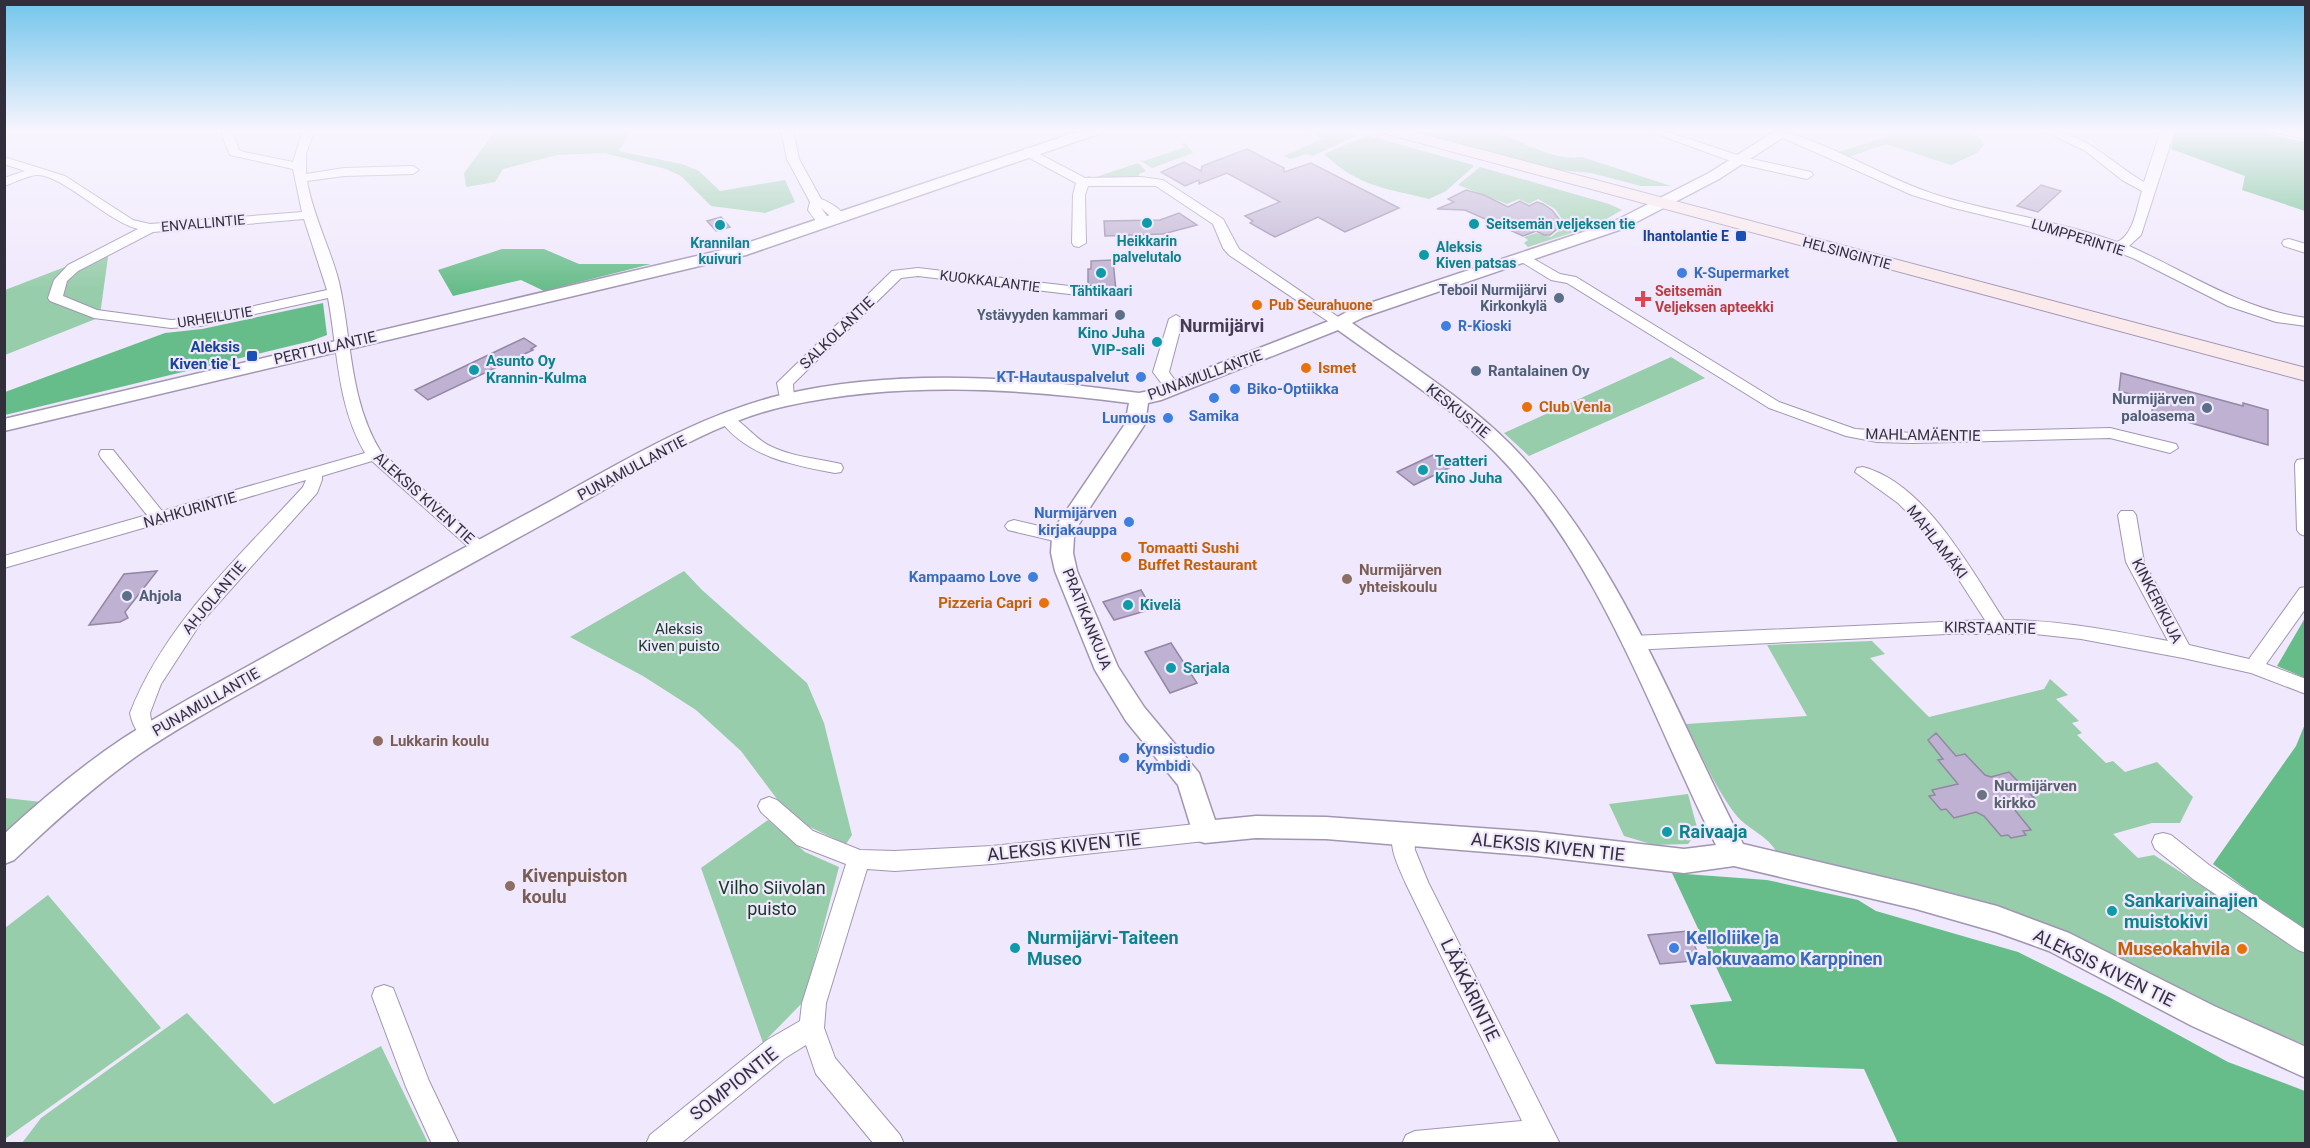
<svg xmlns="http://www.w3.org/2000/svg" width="2310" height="1148" font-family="Roboto,sans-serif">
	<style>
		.green { fill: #97cdaa }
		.forest { fill: #67bd89 }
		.building { fill: #beb1d1; stroke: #9487a5; stroke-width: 1.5 }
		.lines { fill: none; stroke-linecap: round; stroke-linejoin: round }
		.minor-casing { stroke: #a295b3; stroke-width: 2 }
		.tertiary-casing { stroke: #a295b3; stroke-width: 3 }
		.secondary-casing { stroke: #a295b3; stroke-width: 2 }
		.minor { fill: #fff; fill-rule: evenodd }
		.tertiary { fill: #fff; fill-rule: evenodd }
		.secondary { fill: #faeaeb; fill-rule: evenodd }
		.culture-dot { fill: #0f9aa8; stroke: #f0e8fc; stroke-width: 2 }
		.transit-dot { fill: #1a4fb4; stroke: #f0e8fc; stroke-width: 2 }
		.shop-dot { fill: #3f7fe0; stroke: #f0e8fc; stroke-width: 2 }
		.service-dot { fill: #5c6f8a; stroke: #f0e8fc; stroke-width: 2 }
		.health-dot { fill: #e0444e; stroke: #f0e8fc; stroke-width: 2 }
		.food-dot { fill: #e8710a; stroke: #f0e8fc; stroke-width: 2 }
		.education-dot { fill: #8d6e63; stroke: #f0e8fc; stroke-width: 2 }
		.worship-dot { fill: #6b7280; stroke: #f0e8fc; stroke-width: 2 }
		.labels { text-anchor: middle; stroke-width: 4.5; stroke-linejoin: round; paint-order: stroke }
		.far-street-label { font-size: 14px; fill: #332e3b; stroke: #f0e8fc }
		.far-culture-label { font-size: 14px; font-weight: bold; fill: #0d838f; stroke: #f0e8fc }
		.far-transit-label { font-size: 14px; font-weight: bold; fill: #164399; stroke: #f0e8fc; text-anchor: end }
		.far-shop-label { font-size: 14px; font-weight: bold; fill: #366cbe; stroke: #f0e8fc; text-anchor: start }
		.far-service-label { font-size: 14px; font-weight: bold; fill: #4e5e75; stroke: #f0e8fc; text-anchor: end }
		.far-health-label { font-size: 14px; font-weight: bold; fill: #be3a42; stroke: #f0e8fc; text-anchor: start }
		.far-food-label { font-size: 14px; font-weight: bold; fill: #c56008; stroke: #f0e8fc; text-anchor: start }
		.street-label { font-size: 15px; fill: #332e3b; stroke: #f0e8fc }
		.culture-label { font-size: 15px; font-weight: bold; fill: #0d838f; stroke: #f0e8fc; text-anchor: start }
		.transit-label { font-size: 15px; font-weight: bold; fill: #164399; stroke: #f0e8fc; text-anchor: end }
		.food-label { font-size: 15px; font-weight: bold; fill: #c56008; stroke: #f0e8fc; text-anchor: start }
		.service-label { font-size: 15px; font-weight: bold; fill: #4e5e75; stroke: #f0e8fc; text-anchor: start }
		.shop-label { font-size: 15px; font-weight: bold; fill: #366cbe; stroke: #f0e8fc; text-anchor: end }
		.education-label { font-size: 15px; font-weight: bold; fill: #785e54; stroke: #f0e8fc; text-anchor: start }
		.park-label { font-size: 15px; fill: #153a25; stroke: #f0e8fc }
		.worship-label { font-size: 15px; font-weight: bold; fill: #5b616d; stroke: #f0e8fc; text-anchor: start }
		.far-district-label { font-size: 18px; font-weight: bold; fill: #463b55; stroke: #f0e8fc }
		.near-culture-label { font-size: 18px; font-weight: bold; fill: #0d838f; stroke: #f0e8fc; text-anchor: start }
		.near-street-label { font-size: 18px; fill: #332e3b; stroke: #f0e8fc }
		.near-education-label { font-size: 18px; font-weight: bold; fill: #785e54; stroke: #f0e8fc; text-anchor: start }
		.near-park-label { font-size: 18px; fill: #153a25; stroke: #f0e8fc }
		.near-shop-label { font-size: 18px; font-weight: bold; fill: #366cbe; stroke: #f0e8fc; text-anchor: start }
		.near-food-label { font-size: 18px; font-weight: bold; fill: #c56008; stroke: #f0e8fc; text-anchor: end }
	</style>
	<rect width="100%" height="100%" fill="#f0e8fc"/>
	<g class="green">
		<path d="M496,130H631L619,151L682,164L699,171L720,191L785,180L795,202L765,213L711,206L681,176L666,169L604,153L557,155L503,169L495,182L466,187L464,173Z"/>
		<path d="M1305,130H1346L1358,135L1313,156L1306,154L1290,159L1284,156L1322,139Z"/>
		<path d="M1406,130C1427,130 1471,126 1490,130C1519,138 1551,162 1582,157L1671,186H1641L1591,173L1558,170Z"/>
		<path d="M1897,130H1965L1980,137L1984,145L1977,153L1951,165L1886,144L1849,157L1839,152L1882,138Z"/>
		<path d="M1367,135L1473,165V167L1446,191L1429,199C1385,188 1359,187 1324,154Z"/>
		<path d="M1185,143L1193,153L1152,168L1138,159L1144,161L1185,147L1181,144Z"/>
		<path d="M1138,163L1146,171L1139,174L1138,178H1084L1089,176L1093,178Z"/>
		<path d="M1480,167L1609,204L1622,210L1596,225L1528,247L1524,243L1528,240L1524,237L1536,233L1551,237L1560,230L1562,219L1555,209L1538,199L1529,204L1519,199L1507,204L1458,185Z"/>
		<path d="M109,250L100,315L98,318L5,355V290Z"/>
		<path d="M1671,357L1705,378L1529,456L1504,433Z"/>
		<path d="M684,571L702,590L807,683L824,723L852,835L846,844L799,822L783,807L741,751L696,710L643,676L570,637Z"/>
		<path d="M1872,641L1885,654L1870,658L1929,717L2044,689L2050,679L2068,695L2056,699L2079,721L2072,723L2082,733L2077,735L2106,763L2113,761L2125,772L2157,762L2193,797L2180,823H2152L2113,834L2138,858L2154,855L2305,952V1045L2163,986L1777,853C1769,836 1747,829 1736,815C1715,788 1701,754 1686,724L1807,716L1767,645Z"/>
		<path d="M1688,794L1698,831L1688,844L1654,845L1624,836L1609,804Z"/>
		<path d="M5,798L42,802L5,839Z"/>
		<path d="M768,820L805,852L839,867L804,1001L763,1043L701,868Z"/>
		<path d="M48,895L161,1028L5,1139V928Z"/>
		<path d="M187,1013L274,1104L381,1046L428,1143H22L41,1118Z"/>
	</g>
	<g class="forest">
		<path d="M2178,130H2251L2305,142V211L2242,190L2245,176L2171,149L2175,132Z"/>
		<path d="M502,249H544L579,264H651L544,291L521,280L453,296L438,270Z"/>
		<path d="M323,303L327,335L311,341L5,415V392L165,333L202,329Z"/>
		<path d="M2305,618L2306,678H2305L2277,666Z"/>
		<path d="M2305,724V933L2213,864L2296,746Z"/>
		<path d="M1672,873L1767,880L1858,900L1876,911L2018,952L2109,997L2228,1062L2305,1091V1143H1898L1864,1069L1716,1064L1690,1005L1732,1001Z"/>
	</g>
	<g class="building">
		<path d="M1247,149L1284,168V172L1311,163L1399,208L1345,232L1318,217L1275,237L1250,223L1253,221L1245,216L1280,202L1227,173L1199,184V180L1185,186L1161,172L1184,162L1201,171L1202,166Z"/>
		<path d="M2041,185L2061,191L2038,212L2017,206Z"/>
		<path d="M1466,190L1484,195L1508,207L1520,201L1529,206L1537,202L1543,204L1552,210L1559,219L1557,229L1550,235H1544L1536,231L1523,236L1465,210L1437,209L1454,202L1448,199Z"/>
		<path d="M1179,213L1197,225L1163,234L1105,236L1104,221L1160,220Z"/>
		<path d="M721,217L730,227L716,231L707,221Z"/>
		<path d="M1113,260L1116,291L1092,292L1091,286H1088V269H1091V261Z"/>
		<path d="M524,338L536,346L531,349L533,350L428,400L415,390Z"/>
		<path d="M2121,373L2243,406V403L2268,410V445L2152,412L2153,400L2119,391Z"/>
		<path d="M1433,455L1449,468L1414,485L1397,472Z"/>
		<path d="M157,571L125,612L128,618L120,622L89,625L124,574Z"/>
		<path d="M1141,590L1152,609L1114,620L1103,602Z"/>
		<path d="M1171,643L1197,683L1170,693L1145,652Z"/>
		<path d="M1936,733L1956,756L1965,754L1985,775L1991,777L2009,772L2035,799L2010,804L2031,830L2023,831L2026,835L2011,838L2008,835L2001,836L1984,816L1976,812L1954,818L1946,809L1941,810L1929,796L1935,795L1932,790L1958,784L1938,760L1943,759L1928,740Z"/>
		<path d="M1688,931L1701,960L1660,964L1648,935Z"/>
	</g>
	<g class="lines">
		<defs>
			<g id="minor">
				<path d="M220,130H232L239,150L244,152L293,162L303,130H315L306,153V174L344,168L413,166L419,170L413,174L344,176L307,181C313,216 330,247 339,282C352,340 349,400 381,452L489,548L486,552H474L372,461L322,476V480L317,493L200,624L161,684L150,713L151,720L162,733L159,739C142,744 133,728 130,713C165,623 239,557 303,487L306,480L168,521L166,523L157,524L4,568V556L147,515L101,458L99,454L101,450H113L162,511L365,453C337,405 338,352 328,298L200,326L171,328L94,318L50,301L48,298L54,280L68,265L138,229C108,222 61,173 36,175C26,176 14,183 4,186V178L25,171L4,164V157L65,176L133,220L150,224L302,212L293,169L230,155ZM304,219L327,290L200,318L171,320L97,310L63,296L67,281L78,271L153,232Z"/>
				<path d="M781,130H793L799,159L821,199C832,203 840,209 847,218L846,221H836L821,208L832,223L826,227C818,225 812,216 808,210L810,202L787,159Z"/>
				<path d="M1646,130H1662L1743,157L1811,172L1813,175L1807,179L1736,163Z"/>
				<path d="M2041,130C2081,128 2112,164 2144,182L2160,133L2163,130H2175L2141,235L2129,246C2188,272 2240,309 2306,318V326L2276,322L2228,306L2135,259L2090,241L1954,208L1912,195L1774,134L1780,131C1836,145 1885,179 1940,196C1999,214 2060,221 2117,242C2134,235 2137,206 2142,191L2122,180L2084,150Z"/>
				<path d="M2271,130L2306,132V139L2273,132Z"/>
				<path d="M1028,148L1085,178L1141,177L1163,180L1223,219L1239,249L1347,323L1345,326H1335L1229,255L1223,248L1213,224L1156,186H1088L1085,195L1086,243L1079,247L1074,246L1072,243L1073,195L1076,183L1024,155V149Z"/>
				<path d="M2289,239L2306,244V253L2284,246L2282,243L2284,240Z"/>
				<path d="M1525,254L1560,274L1576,277L1779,402L1855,429L1912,433L2110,428L2176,444L2178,448L2170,453L2110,438L1912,443L1877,442L1846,436L1769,408L1567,283L1551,280L1520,261L1518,258Z"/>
				<path d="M918,268L1078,287L1085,291L1078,295L918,276L901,278L793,384L794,400L791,403H781L777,383L780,380L892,271Z"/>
				<path d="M1176,315L1183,319L1169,372L1181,389L1173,394L1168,392L1153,372L1169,319Z"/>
				<path d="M727,414C738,417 755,438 768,445C791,457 816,458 841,464L843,468L841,472L835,473C792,465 747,457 719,419L721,416Z"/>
				<path d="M2303,459H2306V536L2300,534L2297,530L2295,464L2297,460Z"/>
				<path d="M1863,467C1925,483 1971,570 2004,620C2060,620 2113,631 2168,641L2126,562L2118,515L2121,511H2133L2136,515L2144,562L2189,645L2249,659L2300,588L2306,587V608L2266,664L2306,679V694L2251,673L2183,658L2081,639L2035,634H1946L1632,650L1625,648L1622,643L1625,638L1632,636L1985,620L1950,566L1917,522L1898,503L1855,472L1857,468Z"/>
				<path d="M1014,520L1069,533L1072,537L1069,541L1063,543L1008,530L1005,526L1008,522Z"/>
				<path d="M769,797L777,800L813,831L860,850L895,851L992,846L1205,823L1213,826L1216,832L1213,838L1205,841L992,864L895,871L867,869L826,1003L824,1028L835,1058L900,1135L904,1144H874L816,1074L806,1045L785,1058L680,1144H646L650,1135L767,1040L800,1021L802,1003L846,864L797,845L761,812L758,806L761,800Z"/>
				<path d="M1403,824L1411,827L1414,833L1415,850L1428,882L1560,1144H1402L1406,1135L1415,1131L1522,1121L1406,884C1399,867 1386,845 1395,827Z"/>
				<path d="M2163,833L2171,835L2209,865L2306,930V953L2298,950L2193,879L2155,849L2152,842L2155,835Z"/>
				<path d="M384,985L393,988L429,1081L459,1144H432L406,1087L372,996L375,988Z"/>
			</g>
			<g id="tertiary">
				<path d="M1083,130H1103L1101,133L746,255L4,431V419L735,247Z"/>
				<path d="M1777,130H1794L1719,179L1625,228L1364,317L1352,323C1406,362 1464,398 1511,445C1619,556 1673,709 1743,844L1916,885L1997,906L2069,933L2214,1006L2306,1047V1078L2192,1026L2049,951L1996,932L1916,909L1734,866L1684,873L1536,856L1326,839L1256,838L1205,843L1195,840L1178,785L1126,721L1095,670L1055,571L1051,553L1052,537L1058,523L1125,424L1129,403C1016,388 898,381 786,406C704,424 630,477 556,517C472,563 388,609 305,657C249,689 191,719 138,755C93,787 53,823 14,860L4,864V834C41,800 80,767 122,739C171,707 224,680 275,651C356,606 438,562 519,518C604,474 687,418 781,395C897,368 1022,377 1139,393L1149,391L1334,319L1352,309L1613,222L1709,173ZM1338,330C1392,369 1449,405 1496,453C1601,561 1650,713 1716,845L1684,849L1536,832L1326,817L1256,816L1215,820L1199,773L1144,707L1118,667L1077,571L1073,553L1074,537L1079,524L1145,424L1148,403L1161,400Z"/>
			</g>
			<path id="secondary" d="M1381,130H1407L2306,368V381L1383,133Z"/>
		</defs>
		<use href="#minor" class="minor-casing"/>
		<use href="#tertiary" class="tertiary-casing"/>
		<use href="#secondary" class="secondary-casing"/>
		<use href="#minor" class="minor"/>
		<use href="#tertiary" class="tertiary"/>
		<use href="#secondary" class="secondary"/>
	</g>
	<linearGradient id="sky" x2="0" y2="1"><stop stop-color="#71c5eb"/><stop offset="0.45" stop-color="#f8f5fe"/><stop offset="1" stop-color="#f8f5fe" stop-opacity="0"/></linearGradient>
	<rect width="2310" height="290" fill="url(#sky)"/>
	<g class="culture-dot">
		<circle cx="1147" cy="223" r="6"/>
		<circle cx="1474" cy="224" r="6"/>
		<circle cx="720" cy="225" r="6"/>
		<circle cx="1424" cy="255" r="6"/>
		<circle cx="1101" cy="273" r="6"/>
		<circle cx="1157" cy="342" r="6"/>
		<circle cx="474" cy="370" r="6"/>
		<circle cx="1423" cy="470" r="6"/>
		<circle cx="1128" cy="605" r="6"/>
		<circle cx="1171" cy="668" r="6"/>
		<circle cx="1667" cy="832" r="6"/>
		<circle cx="2112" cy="911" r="6"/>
		<circle cx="1015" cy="948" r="6"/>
	</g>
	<g class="transit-dot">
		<rect x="1735" y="230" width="12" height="12" rx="3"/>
		<rect x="246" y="350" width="12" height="12" rx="3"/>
	</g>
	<g class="shop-dot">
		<circle cx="1682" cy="273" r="6"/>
		<circle cx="1446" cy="326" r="6"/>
		<circle cx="1141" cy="377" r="6"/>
		<circle cx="1235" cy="389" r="6"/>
		<circle cx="1214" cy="398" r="6"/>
		<circle cx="1168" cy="418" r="6"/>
		<circle cx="1129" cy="522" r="6"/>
		<circle cx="1033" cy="577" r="6"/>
		<circle cx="1124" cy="758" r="6"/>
		<circle cx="1674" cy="948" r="6"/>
	</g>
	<g class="service-dot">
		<circle cx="1559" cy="298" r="6"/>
		<circle cx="1120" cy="315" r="6"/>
		<circle cx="1476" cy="371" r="6"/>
		<circle cx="2207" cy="408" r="6"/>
		<circle cx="127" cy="596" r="6"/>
	</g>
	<path class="health-dot" d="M1640 290h6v6h6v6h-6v6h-6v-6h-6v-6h6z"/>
	<g class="food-dot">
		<circle cx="1257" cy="305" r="6"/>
		<circle cx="1306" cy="368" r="6"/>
		<circle cx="1527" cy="407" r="6"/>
		<circle cx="1126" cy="557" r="6"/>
		<circle cx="1044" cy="603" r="6"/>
		<circle cx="2242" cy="949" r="6"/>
	</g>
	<g class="education-dot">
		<circle cx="1347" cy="579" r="6"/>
		<circle cx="378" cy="741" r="6"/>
		<circle cx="510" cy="886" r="6"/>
	</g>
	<circle class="worship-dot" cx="1982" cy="795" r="6"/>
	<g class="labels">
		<g class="far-street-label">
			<text transform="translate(203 223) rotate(-5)" y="5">ENVALLINTIE</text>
			<text transform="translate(2078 237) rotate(17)" y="5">LUMPPERINTIE</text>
			<text transform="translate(1847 253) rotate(15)" y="5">HELSINGINTIE</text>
			<text transform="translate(990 281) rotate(7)" y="5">KUOKKALANTIE</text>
			<text transform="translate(215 317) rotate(-9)" y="5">URHEILUTIE</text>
		</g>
		<g class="far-culture-label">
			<text x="1486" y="229" text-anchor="start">Seitsemän veljeksen tie</text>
			<text x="1147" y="246">Heikkarin<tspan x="1147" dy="16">palvelutalo</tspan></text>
			<text x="720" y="248">Krannilan<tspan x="720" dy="16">kuivuri</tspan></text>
			<text x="1436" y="252" text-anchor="start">Aleksis<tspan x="1436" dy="16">Kiven patsas</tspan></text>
			<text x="1101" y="296">Tähtikaari</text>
		</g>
		<g class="far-transit-label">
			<text x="1729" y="241">Ihantolantie E</text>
		</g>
		<g class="far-shop-label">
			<text x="1694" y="278">K-Supermarket</text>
			<text x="1458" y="331">R-Kioski</text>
		</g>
		<g class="far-service-label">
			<text x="1547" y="295">Teboil Nurmijärvi<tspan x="1547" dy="16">Kirkonkylä</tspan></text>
			<text x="1108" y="320">Ystävyyden kammari</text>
		</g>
		<g class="far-health-label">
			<text x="1655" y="296">Seitsemän<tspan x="1655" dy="16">Veljeksen apteekki</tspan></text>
		</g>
		<g class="far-food-label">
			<text x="1269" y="310">Pub Seurahuone</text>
		</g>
		<g class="street-label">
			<text transform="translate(837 333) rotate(-44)" y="5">SALKOLANTIE</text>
			<text transform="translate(325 348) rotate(-13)" y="5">PERTTULANTIE</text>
			<text transform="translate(1205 375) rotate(-20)" y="5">PUNAMULLANTIE</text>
			<text transform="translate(1458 411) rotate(39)" y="5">KESKUSTIE</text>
			<text transform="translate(1923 435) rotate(1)" y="5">MAHLAMÄENTIE</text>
			<text transform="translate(632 468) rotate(-28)" y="5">PUNAMULLANTIE</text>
			<text transform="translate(424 498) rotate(42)" y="5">ALEKSIS KIVEN TIE</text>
			<text transform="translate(190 510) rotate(-16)" y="5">NAHKURINTIE</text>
			<text transform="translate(1937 542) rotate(52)" y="5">MAHLAMÄKI</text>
			<text transform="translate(214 598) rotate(-50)" y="5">AHJOLANTIE</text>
			<text transform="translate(2157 601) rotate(63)" y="5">KINKERIKUJA</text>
			<text transform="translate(1087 619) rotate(68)" y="5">PRATIKANKUJA</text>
			<text transform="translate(1990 628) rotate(1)" y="5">KIRSTAANTIE</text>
			<text transform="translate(206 702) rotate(-30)" y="5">PUNAMULLANTIE</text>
		</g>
		<g class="culture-label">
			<text x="1145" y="338" text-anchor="end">Kino Juha<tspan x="1145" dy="17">VIP-sali</tspan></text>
			<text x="486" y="366">Asunto Oy<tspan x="486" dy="17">Krannin-Kulma</tspan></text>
			<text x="1435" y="466">Teatteri<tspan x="1435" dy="17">Kino Juha</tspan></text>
			<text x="1140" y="610">Kivelä</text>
			<text x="1183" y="673">Sarjala</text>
		</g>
		<g class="transit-label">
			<text x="240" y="352">Aleksis<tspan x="240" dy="17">Kiven tie L</tspan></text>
		</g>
		<g class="food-label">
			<text x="1318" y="373">Ismet</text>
			<text x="1539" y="412">Club Venla</text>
			<text x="1138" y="553">Tomaatti Sushi<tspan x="1138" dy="17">Buffet Restaurant</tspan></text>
			<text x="1032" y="608" text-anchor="end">Pizzeria Capri</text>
		</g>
		<g class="service-label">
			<text x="1488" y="376">Rantalainen Oy</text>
			<text x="2195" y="404" text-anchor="end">Nurmijärven<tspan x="2195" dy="17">paloasema</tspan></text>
			<text x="139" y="601">Ahjola</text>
		</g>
		<g class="shop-label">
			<text x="1129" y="382">KT-Hautauspalvelut</text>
			<text x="1247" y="394" text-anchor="start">Biko-Optiikka</text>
			<text x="1214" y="421" text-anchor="middle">Samika</text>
			<text x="1156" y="423">Lumous</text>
			<text x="1117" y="518">Nurmijärven<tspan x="1117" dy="17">kirjakauppa</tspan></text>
			<text x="1021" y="582">Kampaamo Love</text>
			<text x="1136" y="754" text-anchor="start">Kynsistudio<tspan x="1136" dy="17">Kymbidi</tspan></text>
		</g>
		<g class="education-label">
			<text x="1359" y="575">Nurmijärven<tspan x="1359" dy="17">yhteiskoulu</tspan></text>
			<text x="390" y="746">Lukkarin koulu</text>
		</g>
		<g class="park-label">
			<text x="679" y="634">Aleksis<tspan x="679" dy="17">Kiven puisto</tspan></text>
		</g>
		<g class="worship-label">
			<text x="1994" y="791">Nurmijärven<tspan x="1994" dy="17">kirkko</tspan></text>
		</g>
		<g class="far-district-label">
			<text x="1222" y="332">Nurmijärvi</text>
		</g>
		<g class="near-culture-label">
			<text x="1679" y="838">Raivaaja</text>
			<text x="2124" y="907">Sankarivainajien<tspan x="2124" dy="21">muistokivi</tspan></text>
			<text x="1027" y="944">Nurmijärvi-Taiteen<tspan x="1027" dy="21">Museo</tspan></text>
		</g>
		<g class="near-street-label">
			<text transform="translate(1064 847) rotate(-6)" y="6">ALEKSIS KIVEN TIE</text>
			<text transform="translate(1548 847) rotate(6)" y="6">ALEKSIS KIVEN TIE</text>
			<text transform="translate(2104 968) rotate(26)" y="6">ALEKSIS KIVEN TIE</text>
			<text transform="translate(1470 990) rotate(64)" y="6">LÄÄKÄRINTIE</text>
			<text transform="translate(734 1084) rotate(-38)" y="6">SOMPIONTIE</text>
		</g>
		<g class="near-education-label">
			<text x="522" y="882">Kivenpuiston<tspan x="522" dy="21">koulu</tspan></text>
		</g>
		<g class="near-park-label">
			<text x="772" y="894">Vilho Siivolan<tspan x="772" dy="21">puisto</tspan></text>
		</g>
		<g class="near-shop-label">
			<text x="1686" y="944">Kelloliike ja<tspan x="1686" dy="21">Valokuvaamo Karppinen</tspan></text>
		</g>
		<g class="near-food-label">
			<text x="2230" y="955">Museokahvila</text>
		</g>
	</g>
	<rect width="2310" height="1148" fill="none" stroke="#332e3b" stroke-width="12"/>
</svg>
